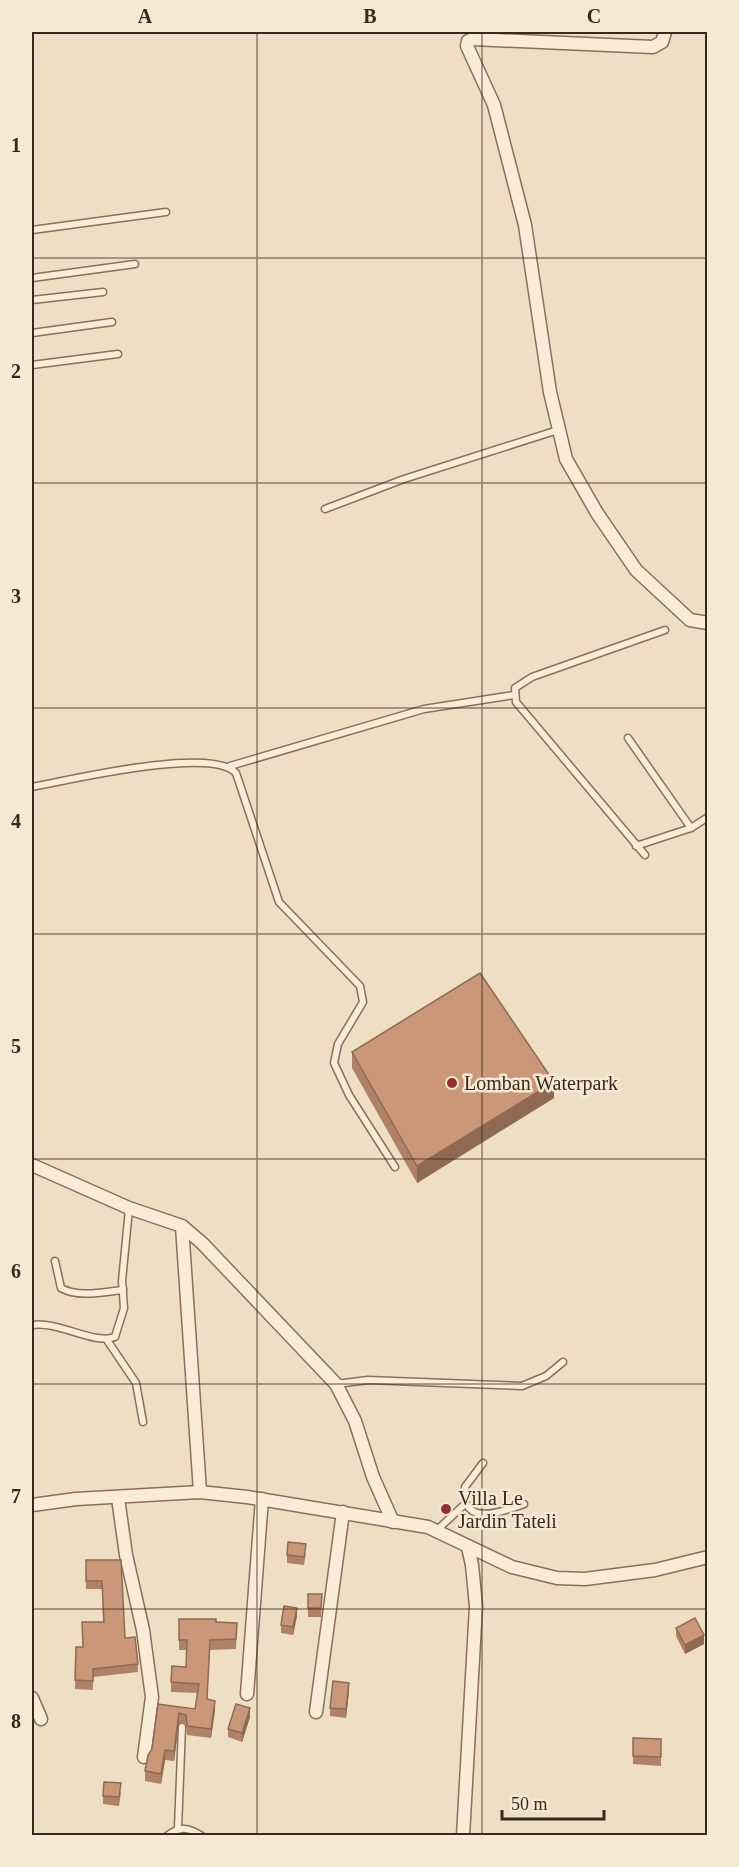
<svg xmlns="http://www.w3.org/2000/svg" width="739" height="1867" font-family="Georgia,serif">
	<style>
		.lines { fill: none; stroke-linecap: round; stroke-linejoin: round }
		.service-casing { stroke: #88705a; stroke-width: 9 }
		.minor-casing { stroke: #88705a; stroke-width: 15 }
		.service { stroke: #f8ecd6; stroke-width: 6 }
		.minor { stroke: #f8ecd6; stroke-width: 12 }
		.wall { fill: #af8268 }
		.shaded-wall { fill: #8e6a55 }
		.building { fill: #cb9779; stroke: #8e6a55; stroke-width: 1.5 }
		.grid { fill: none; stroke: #38291e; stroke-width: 1.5; stroke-opacity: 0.55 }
		.poi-dot { fill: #962b31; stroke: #f5e9d3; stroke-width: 2 }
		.labels { text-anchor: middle; stroke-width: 5; stroke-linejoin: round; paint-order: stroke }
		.poi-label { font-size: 20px; fill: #38291e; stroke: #f5e9d3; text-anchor: start }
		.neatline { fill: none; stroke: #38291e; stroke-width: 2 }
		.grid-label { font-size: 20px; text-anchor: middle; font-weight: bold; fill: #38291e }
	</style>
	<rect width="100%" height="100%" fill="#eedec3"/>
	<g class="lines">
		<defs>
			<g id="service">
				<path d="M32,230L166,212"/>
				<path d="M32,278L135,264"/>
				<path d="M32,300L103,292"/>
				<path d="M32,333L112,322"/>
				<path d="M32,365L118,354"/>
				<path d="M325,509L404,479L558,430"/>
				<path d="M628,738L691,828"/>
				<path d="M230,766L424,709L514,695"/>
				<path d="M32,787C69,780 212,746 236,773L279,902L360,986L363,1002L338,1044L334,1063L349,1095L395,1167"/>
				<path d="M636,846L691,828L708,817"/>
				<path d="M645,855L516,702L515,688L532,677L665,630"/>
				<path d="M55,1261L61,1288C78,1298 104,1292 123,1290V1288"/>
				<path d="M32,1325C60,1321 93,1345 115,1337L124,1308L122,1281L129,1209"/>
				<path d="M107,1340L136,1383L143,1422"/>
				<path d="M336,1384L368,1380L522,1386L546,1376L563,1362"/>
				<path d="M483,1463L465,1487C460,1528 502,1512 524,1504"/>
				<path d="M437,1530L466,1503"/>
				<path d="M178,1828L182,1727"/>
				<path d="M167,1836C180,1826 188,1827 202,1836"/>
			</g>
			<g id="minor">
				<path d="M665,32L662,42L653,47L473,39L468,41L467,46L494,105L525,225L550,392L566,459L597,513L636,570L690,620L708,623"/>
				<path d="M32,1165L129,1208L182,1226L202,1243L336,1384L355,1421L373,1477L393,1522"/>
				<path d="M182,1226L200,1492"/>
				<path d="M118,1498L126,1555L143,1630L152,1697L144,1757"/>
				<path d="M32,1505L76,1499L200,1492L247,1497L428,1527L512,1567L557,1578L585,1579L655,1570L708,1557"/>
				<path d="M247,1694L262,1499"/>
				<path d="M32,1698L41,1719"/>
				<path d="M316,1712L343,1512"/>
				<path d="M463,1836L476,1606L472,1565L468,1547"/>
			</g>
		</defs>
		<use href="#service" class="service-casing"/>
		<use href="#minor" class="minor-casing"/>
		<use href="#service" class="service"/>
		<use href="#minor" class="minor"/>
	</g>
	<g class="wall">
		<path d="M352,1052L554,1098L417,1183L352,1068Z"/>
		<path d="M306,1553L304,1565L287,1563V1555Z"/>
		<path d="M86,1560H121L125,1638L138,1664V1672L93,1677V1690L75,1689L76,1647H82L103,1622L102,1589H86Z"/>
		<path d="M308,1594L322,1603L321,1617H308Z"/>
		<path d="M297,1616L293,1635L281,1633V1625Z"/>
		<path d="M179,1619L237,1623L236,1649L210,1650L207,1699L215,1710L211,1738L187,1735L186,1724L179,1723L174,1761L165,1760L161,1784L145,1781V1771L152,1749L158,1704L195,1709L197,1693L171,1692V1682L186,1667L187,1650H179Z"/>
		<path d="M676,1628L704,1644L685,1654L676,1636Z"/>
		<path d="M349,1691L346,1718L330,1716V1708Z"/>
		<path d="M250,1717L242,1742L228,1737V1729Z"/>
		<path d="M633,1738L661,1739V1766L633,1764Z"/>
		<path d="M121,1792L119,1806L103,1804V1796Z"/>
	</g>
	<g class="shaded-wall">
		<path d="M554,1082V1098L417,1183V1166Z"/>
		<path d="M297,1608V1616L293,1635V1627Z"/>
		<path d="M704,1635V1644L685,1654V1645Z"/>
		<path d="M349,1683V1691L346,1718V1709Z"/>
		<path d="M215,1701V1710L211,1738V1729Z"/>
		<path d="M250,1708V1717L242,1742V1733Z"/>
		<path d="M179,1713V1723L174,1761V1751Z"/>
		<path d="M165,1750V1760L161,1784V1774Z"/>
	</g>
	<g class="building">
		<path d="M480,973L554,1082L417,1166L352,1052Z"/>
		<path d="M288,1542L306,1544L304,1557L287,1555Z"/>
		<path d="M86,1560H121L125,1638L135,1637L138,1664L93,1669V1681L75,1680L76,1647H83L82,1622H104L102,1581H86Z"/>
		<path d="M308,1594H322L321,1608H308Z"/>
		<path d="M284,1606L297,1608L293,1627L281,1625Z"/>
		<path d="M695,1618L704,1635L685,1645L676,1628Z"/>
		<path d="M179,1619H216V1622L237,1623L236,1639L210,1640L207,1699L215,1701L211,1729L187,1726L186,1715L179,1713L174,1751L165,1750L161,1774L145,1771L148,1755L152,1749L158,1704L195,1709L199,1684L171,1682L172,1666L186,1667L187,1640H179Z"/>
		<path d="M333,1681L349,1683L346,1709L330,1708Z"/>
		<path d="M236,1704L250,1708L242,1733L228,1729Z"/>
		<path d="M633,1738L661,1739V1757L633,1756Z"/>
		<path d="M104,1782L121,1783L119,1797L103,1796Z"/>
	</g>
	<path class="grid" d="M257,32V1836M482,32V1836M32,258H708M32,483H708M32,708H708M32,934H708M32,1159H708M32,1384H708M32,1609H708"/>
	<g class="poi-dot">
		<circle cx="452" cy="1083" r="6"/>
		<circle cx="446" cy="1509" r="6"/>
	</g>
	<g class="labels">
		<g class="poi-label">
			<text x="464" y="1090">Lomban Waterpark</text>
			<text x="458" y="1505">Villa Le<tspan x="458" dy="23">Jardin Tateli</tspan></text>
		</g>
	</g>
	<rect width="739" height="1867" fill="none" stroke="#f5e9d3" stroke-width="66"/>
	<path d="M502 1810v9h102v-9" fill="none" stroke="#38291e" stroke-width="3"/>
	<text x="511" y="1810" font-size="18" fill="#38291e" stroke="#f5e9d3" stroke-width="4.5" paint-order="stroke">50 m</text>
	<rect x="33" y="33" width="673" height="1801" class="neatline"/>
	<g class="grid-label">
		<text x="145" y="23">A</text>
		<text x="370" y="23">B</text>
		<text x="594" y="23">C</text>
		<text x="16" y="152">1</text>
		<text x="16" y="378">2</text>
		<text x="16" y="603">3</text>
		<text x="16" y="828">4</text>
		<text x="16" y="1053">5</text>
		<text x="16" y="1278">6</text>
		<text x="16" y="1503">7</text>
		<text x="16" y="1728">8</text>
	</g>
</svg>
